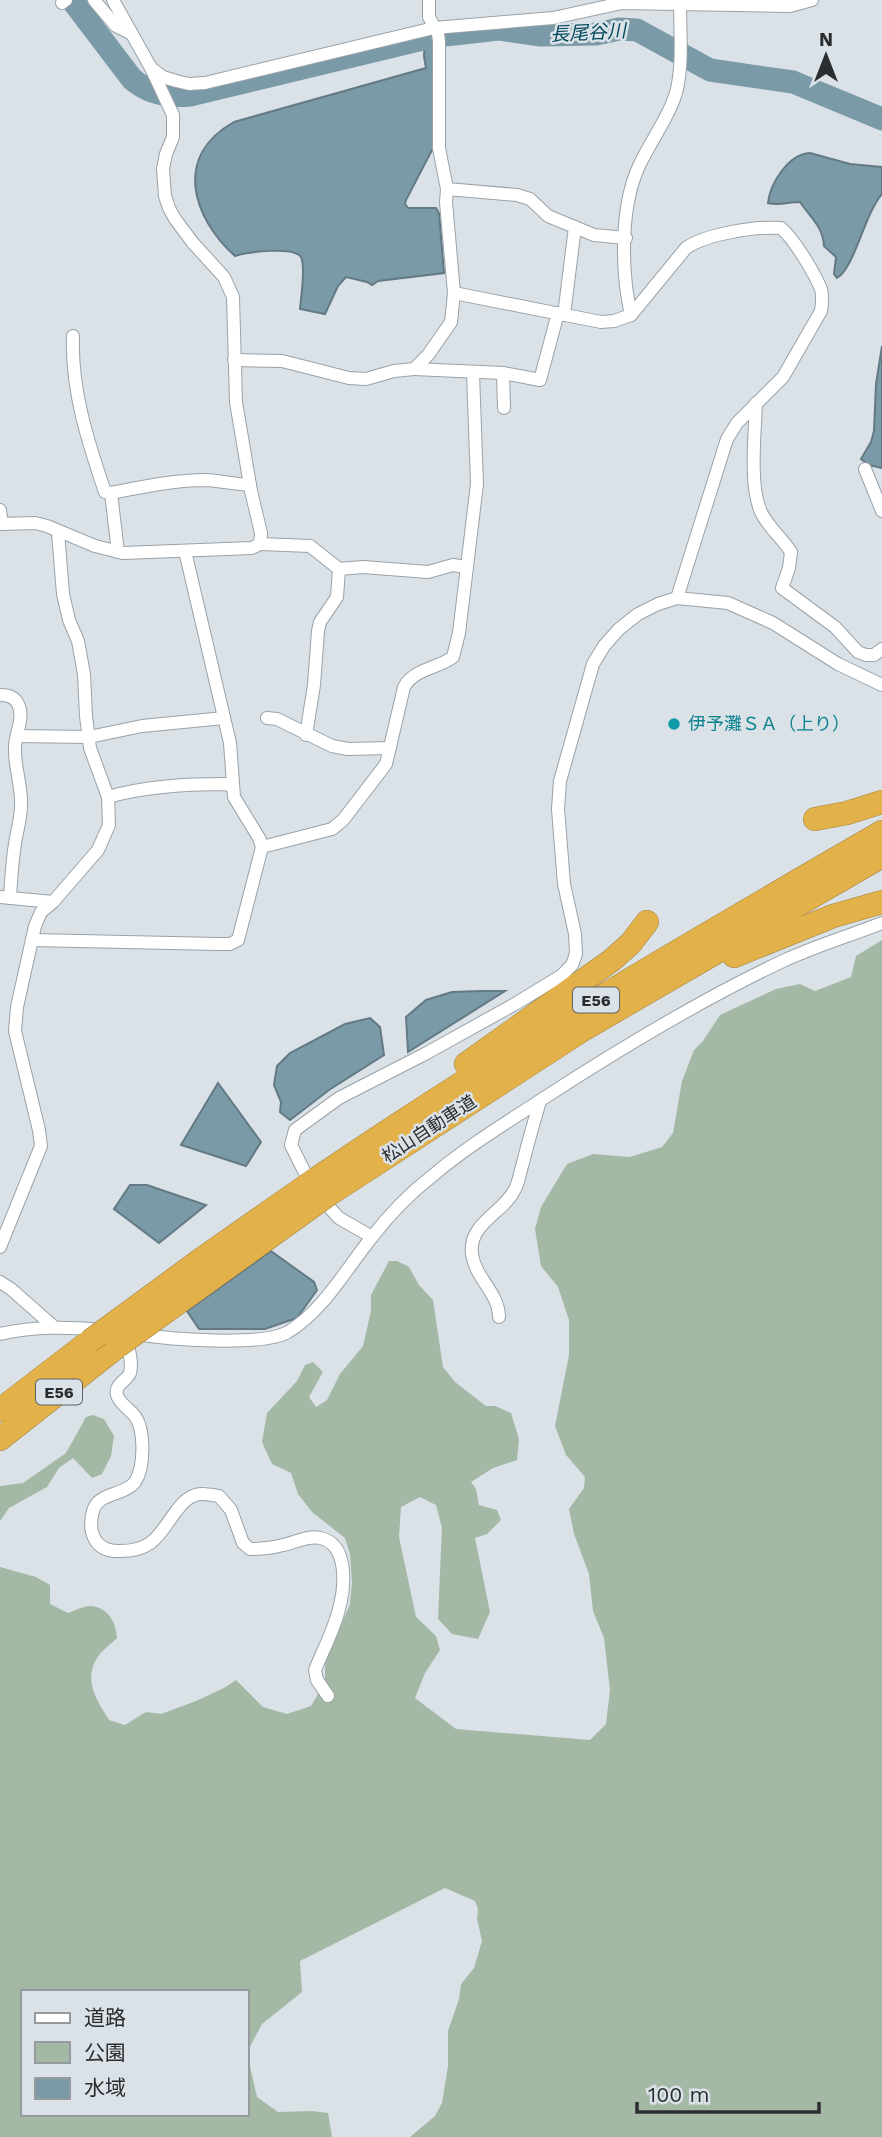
<svg xmlns="http://www.w3.org/2000/svg" width="882" height="2137" font-family="'Work Sans','Noto Sans JP',sans-serif">
	<style>
		.green { fill: #a4b8a6 }
		.water { fill: #7b9aa8; stroke: #637984; stroke-width: 2 }
		.lines { fill: none; stroke-linecap: round; stroke-linejoin: round }
		.river { stroke: #7b9aa8; stroke-width: 23 }
		.street-casing { stroke: #9aa2a8; stroke-width: 14 }
		.highway-casing { stroke: #a28340; stroke-width: 24 }
		.street { stroke: #fff; stroke-width: 12 }
		.highway { stroke: #e2b149; stroke-width: 23 }
		.highway-bridge-casing { stroke: #a28340; stroke-width: 24; stroke-linecap: butt }
		.highway-bridge { stroke: #e2b149; stroke-width: 23 }
		.culture-dot { fill: #0f9aa8; stroke: #dae2e8; stroke-width: 2.5 }
		.labels { text-anchor: middle; stroke-width: 5; stroke-linejoin: round; paint-order: stroke }
		.shield { fill: #dae2e8; stroke: #5f6367; stroke-width: 2 }
		.shield-label { font-size: 16px; font-weight: bold; fill: #2a2d30 }
		.culture-label { font-size: 18px; fill: #0d838f; stroke: #dae2e8; text-anchor: start }
		.street-label { font-size: 18px; fill: #2a2d30; stroke: #dae2e8 }
		.water-label { font-size: 19px; font-style: italic; fill: #04485e; stroke: #dae2e8 }
	</style>
	<rect width="100%" height="100%" fill="#dae2e8"/>
	<g class="green">
		<path d="M882,940V2137H410L435,2116L442,2103L448,2066V2031L459,1999L461,1984L474,1968L482,1941L477,1919L478,1909L475,1901L445,1888L300,1961L302,1992L262,2024L247,2052V1992H23V2114H247V2053L257,2097L278,2112L312,2111L328,2113L332,2137H0V1567L36,1577L50,1585V1604L68,1613C74,1611 83,1606 90,1606C108,1607 116,1622 117,1638C111,1644 101,1651 97,1658C83,1680 97,1701 109,1720L125,1725L146,1712L161,1714L196,1701L224,1688L236,1680L263,1707L287,1714L311,1706L325,1682V1662L350,1604L352,1582L350,1554L345,1538L312,1512L298,1494L291,1473L272,1464L262,1442L267,1413L297,1381L305,1365L313,1362L323,1372L309,1397L316,1407L327,1400L340,1374L363,1346L371,1311V1295L389,1261H397L409,1267L419,1285L433,1300L443,1367L455,1382L486,1406H495L511,1413L519,1439L517,1460L493,1468L471,1482L476,1489L479,1505L497,1510L501,1520L487,1534L475,1538L490,1612L478,1639L452,1634L438,1619L442,1528L436,1505L420,1497L401,1507L399,1537L416,1617L436,1636L440,1650L425,1673L415,1698L456,1729L590,1740L606,1724L610,1690L604,1638L593,1611L589,1574L574,1534L569,1509L584,1488L585,1477L566,1455L555,1426L569,1355V1320L558,1287L541,1266L535,1229L541,1207L567,1164L593,1154L630,1157L662,1147L673,1133L682,1081L694,1050L703,1041L720,1015L776,989L800,984L815,991L851,977L856,956Z"/>
		<path d="M93,1415L104,1419L114,1436L111,1456L102,1474L92,1478L73,1458L59,1468L47,1487L9,1508L0,1521V1486L23,1483L66,1453L86,1417Z"/>
	</g>
	<g class="water">
		<path d="M430,36L433,41L435,149L432,150L406,200L405,204L408,208H436L439,213L444,273L378,281L372,285L367,282L346,277L338,286L325,314L300,309C301,297 306,267 301,257C294,246 247,252 235,256C192,217 173,156 234,122L426,68L424,56L425,37Z"/>
		<path d="M810,153L850,164L882,167V194C864,215 855,267 837,278L834,274L836,257L824,246C823,226 810,217 800,202C789,202 778,206 768,203C770,184 788,154 810,153Z"/>
		<path d="M882,346V468L869,465L861,459L871,442L874,431L876,384Z"/>
		<path d="M482,991H505L408,1052L406,1017L426,1000L452,992Z"/>
		<path d="M370,1018L380,1027L384,1055L329,1090L290,1120L280,1112L281,1102L274,1085L277,1066L290,1053L345,1024Z"/>
		<path d="M218,1083L261,1142L246,1166L181,1145Z"/>
		<path d="M130,1185H147L206,1205L159,1243L114,1209Z"/>
		<path d="M271,1251L314,1282L317,1290L297,1318L265,1329H199L187,1311Z"/>
	</g>
	<g class="lines">
		<g class="river">
			<path d="M72,0L132,79C148,93 169,97 190,95L431,37"/>
			<path d="M445,35L499,29L541,35L596,34L619,29L637,30L710,70L793,82L882,119"/>
		</g>
		<defs>
			<g id="street">
				<path d="M94,0L116,26L132,34"/>
				<path d="M113,0L151,68L163,77L176,81L189,84L205,83L434,28L553,18L622,3L790,6L812,0"/>
				<path d="M429,0V17L438,34L439,41V148L447,189L446,202L454,293L601,322L614,321L631,315L686,248C706,234 756,226 781,228C794,239 814,272 821,289C823,296 822,304 821,311L783,377L737,423L727,439L677,598"/>
				<path d="M62,3L66,0"/>
				<path d="M447,189L517,195L530,199L548,216L594,235L626,238"/>
				<path d="M564,315L575,227"/>
				<path d="M631,315C621,271 620,207 639,166C650,142 671,114 677,89C683,62 680,30 680,3"/>
				<path d="M73,336C71,390 88,442 105,492L111,493C142,487 174,480 206,480C220,481 235,484 250,485"/>
				<path d="M234,360L282,361L349,378L366,379L394,371L414,369L428,355L451,322L454,293"/>
				<path d="M414,369L503,373L540,380L558,313"/>
				<path d="M503,373L504,408"/>
				<path d="M756,403C755,433 749,486 761,512C768,527 782,538 791,552L789,568L782,588L835,627L858,652L866,655H874L882,649"/>
				<path d="M865,469L882,511"/>
				<path d="M111,493L118,552"/>
				<path d="M0,510L2,524"/>
				<path d="M0,524L35,523L47,526L95,546L123,553L252,548L260,544L261,533L251,491L236,402L233,297L224,277L193,243L175,219L169,208L165,196L163,169L166,154L173,137V115L151,68"/>
				<path d="M260,544L310,546L339,569L363,567L428,572L453,565L466,567"/>
				<path d="M0,695C7,695 15,697 18,704C25,718 15,733 15,747C14,765 21,783 21,801C22,815 17,830 15,844C12,862 11,880 10,898"/>
				<path d="M267,718L277,719L332,746L348,749L390,748"/>
				<path d="M306,735L314,685L318,631L320,622L337,597L339,569"/>
				<path d="M17,736L89,737L142,726L224,718"/>
				<path d="M108,797C146,786 186,784 226,784L232,787"/>
				<path d="M262,847L332,829L343,820L386,764L404,687C415,668 437,669 453,657L459,633L477,484L473,373"/>
				<path d="M0,897L53,902"/>
				<path d="M32,940L218,944H230L238,940L262,847L259,838L234,797L230,743L185,551"/>
				<path d="M372,1237L339,1218L314,1191L291,1145L295,1130L339,1098L425,1054L515,1004L561,976L572,965L576,954L575,934L564,884L558,809L560,781L593,664L604,646L619,629L638,614L658,604L677,598L728,603L773,623L838,664L882,685"/>
				<path d="M0,1247L41,1146L39,1130L15,1031L17,1007L35,926L41,912L53,902L98,850L109,825L108,797L90,748L86,716L84,674L78,641L69,620L63,594L58,532"/>
				<path d="M0,1282L11,1289L54,1327"/>
				<path d="M499,1317C499,1293 475,1278 472,1254C468,1223 504,1213 515,1189C519,1182 520,1171 523,1163C528,1142 534,1122 540,1101"/>
				<path d="M0,1334C36,1326 67,1327 104,1330"/>
				<path d="M136,1334C167,1339 262,1347 288,1332C324,1310 346,1269 372,1237C389,1215 409,1194 431,1177C466,1147 506,1123 544,1098C621,1048 700,1000 783,961C815,946 849,936 882,923"/>
				<path d="M126,1336C128,1347 133,1362 130,1373C127,1381 114,1384 117,1395C119,1403 129,1409 134,1415C145,1428 145,1467 135,1482C124,1496 98,1492 93,1511C87,1534 96,1552 120,1551C154,1551 159,1534 177,1510C181,1505 187,1498 193,1496C200,1492 211,1495 219,1496L231,1510L243,1543L250,1549C261,1549 272,1548 283,1545C294,1543 308,1535 320,1538C349,1544 345,1587 339,1609C334,1630 323,1650 315,1670L317,1680L328,1696"/>
			</g>
			<g id="highway">
				<path d="M815,819L847,813L882,802"/>
				<path d="M734,956L833,916L882,902"/>
				<path d="M466,1064L612,960L631,943L647,922"/>
				<path d="M316,1179C499,1054 690,943 882,832"/>
				<path d="M328,1195L584,1029L882,856"/>
				<path d="M0,1410L90,1341"/>
				<path d="M0,1439L118,1346"/>
			</g>
		</defs>
		<use href="#street" class="street-casing"/>
		<use href="#highway" class="highway-casing"/>
		<use href="#street" class="street"/>
		<use href="#highway" class="highway"/>
		<defs>
			<g id="highway-bridge">
				<path d="M90,1341L203,1258L316,1179"/>
				<path d="M118,1346L328,1195"/>
			</g>
		</defs>
		<use href="#highway-bridge" class="highway-bridge-casing"/>
		<use href="#highway-bridge" class="highway-bridge"/>
	</g>
	<circle class="culture-dot" cx="674" cy="724" r="7"/>
	<g class="labels">
		<g class="shield">
			<rect x="573" y="987.5" width="46" height="25" rx="5"/>
			<rect x="36" y="1379.5" width="46" height="25" rx="5"/>
		</g>
		<g class="shield-label">
			<text x="596" y="1006">E56</text>
			<text x="59" y="1398">E56</text>
		</g>
		<g class="culture-label">
			<text x="688" y="730">伊予灘ＳＡ（上り）</text>
		</g>
		<g class="street-label">
			<text transform="translate(429 1129) rotate(-33)" y="6">松山自動車道</text>
		</g>
		<g class="water-label">
			<text transform="translate(588 32) rotate(-3)" y="7">長尾谷川</text>
		</g>
	</g>
	<rect x="21" y="1990" width="228" height="126" fill="#dae2e8" stroke="#949a9e" stroke-width="2"/>
	<rect x="35" y="2013" width="35" height="10" fill="#ffffff" stroke="#949a9e" stroke-width="2"/>
	<text x="84" y="2025" font-size="21" fill="#2a2d30">道路</text>
	<rect x="35" y="2042" width="35" height="21" fill="#a4b8a6" stroke="#949a9e" stroke-width="2"/>
	<text x="84" y="2060" font-size="21" fill="#2a2d30">公園</text>
	<rect x="35" y="2078" width="35" height="21" fill="#7b9aa8" stroke="#949a9e" stroke-width="2"/>
	<text x="84" y="2095" font-size="21" fill="#2a2d30">水域</text>
	<g transform="translate(826 56)" stroke="#dae2e8" stroke-width="5" paint-order="stroke">
	<path d="M0-5L12 26L0 18L-12 26Z" fill="#2a2d30"/>
	<text y="-10" font-size="19" font-weight="bold" text-anchor="middle" fill="#2a2d30">N</text>
	</g>
	<path d="M637 2102v10h182v-10" fill="none" stroke="#2a2d30" stroke-width="3.5"/>
	<text x="648" y="2102" font-size="21" fill="#2a2d30" stroke="#dae2e8" stroke-width="5" paint-order="stroke">100 m</text>
</svg>
